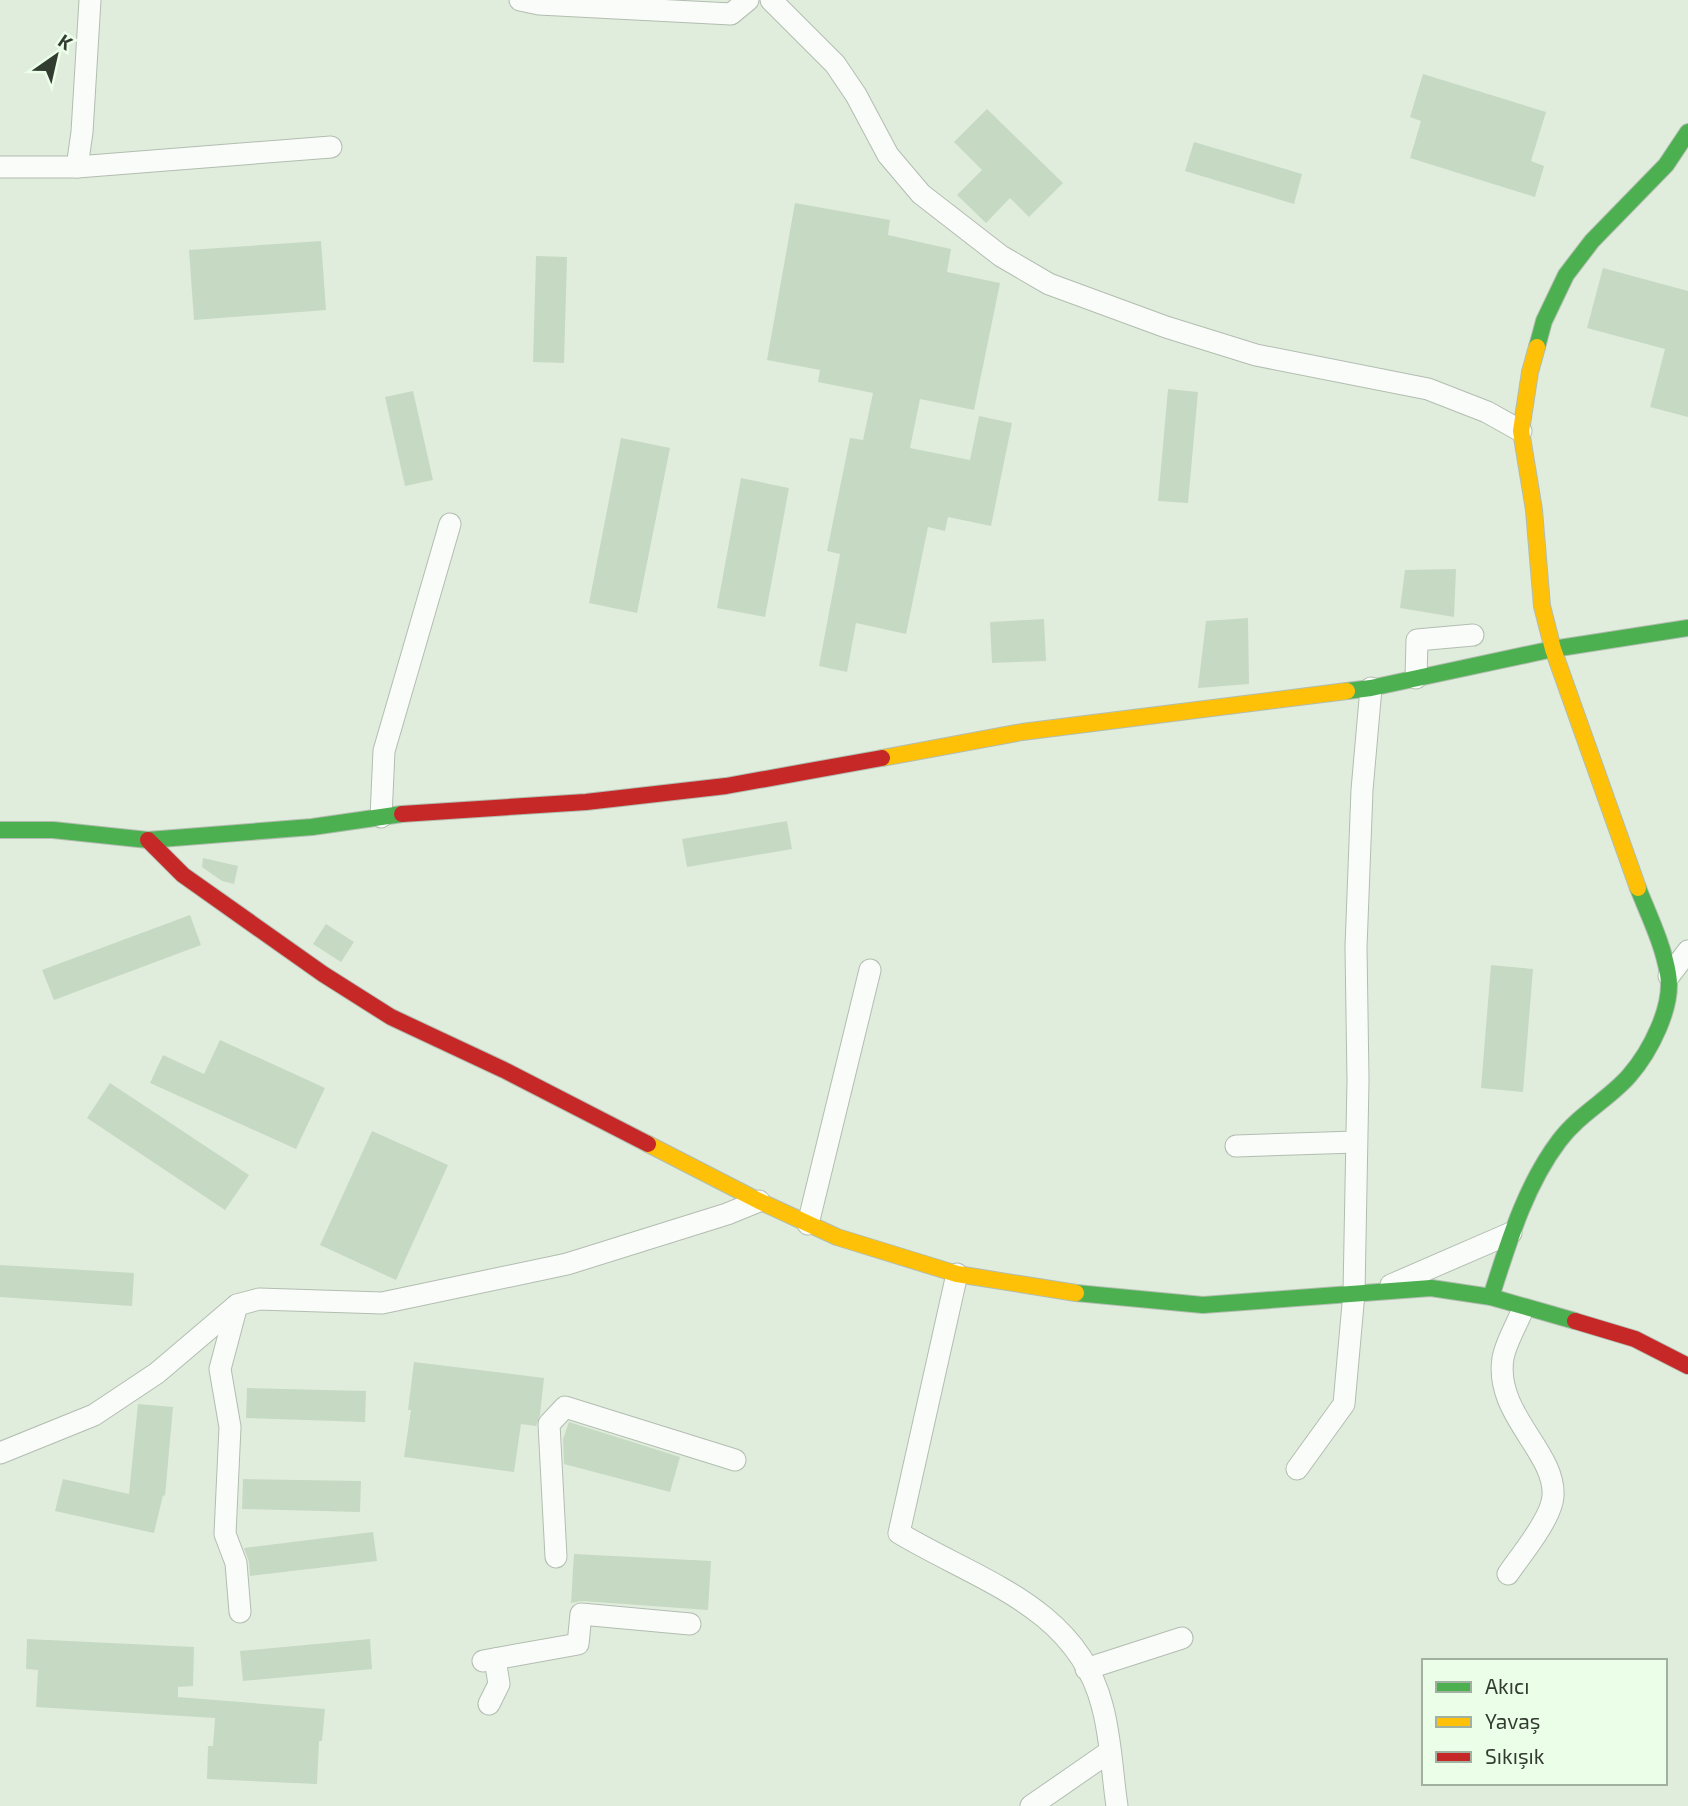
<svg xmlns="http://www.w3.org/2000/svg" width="1688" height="1806" font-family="'Exo 2',sans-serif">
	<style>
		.building { fill: #c6d9c2 }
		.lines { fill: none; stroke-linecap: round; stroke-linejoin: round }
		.street-casing { stroke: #b2bdb0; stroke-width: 23 }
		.fast-casing { stroke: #b2bdb0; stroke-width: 18 }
		.slow-casing { stroke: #b2bdb0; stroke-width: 18 }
		.jam-casing { stroke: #b2bdb0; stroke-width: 18 }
		.street { stroke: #fafcfa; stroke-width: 21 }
		.fast { stroke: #4caf50; stroke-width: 16 }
		.slow { stroke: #ffc107; stroke-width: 16 }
		.jam { stroke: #c62828; stroke-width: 16 }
	</style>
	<rect width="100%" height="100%" fill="#e0eddd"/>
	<g class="building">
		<path d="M1423,74L1546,112L1531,161L1544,166L1535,197L1410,158L1421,121L1410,117Z"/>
		<path d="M987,109L1063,183L1029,217L1010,198L986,223L957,195L982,170L954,142Z"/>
		<path d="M1194,142L1302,174L1294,204L1185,171Z"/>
		<path d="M795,203L890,220L888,235L951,249L947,272L1000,283L974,410L920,399L910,448L970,460L979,416L1012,423L991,526L948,517L945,531L928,527L906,634L856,623L847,672L819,666L840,554L827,551L850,438L863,440L873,393L818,382L820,370L767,360Z"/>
		<path d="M321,241L326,310L194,320L189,250Z"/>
		<path d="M536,256L567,257L564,363L533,362Z"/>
		<path d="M1603,268L1688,291V417L1650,407L1665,349L1587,328Z"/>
		<path d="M1168,389L1198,392L1188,503L1158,501Z"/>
		<path d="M413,391L433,480L405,486L385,397Z"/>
		<path d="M621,438L670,448L637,613L589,603Z"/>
		<path d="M741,478L789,488L765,617L717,608Z"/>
		<path d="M1456,569L1454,617L1400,608L1405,570Z"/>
		<path d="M1248,618L1249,684L1198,688L1206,621Z"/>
		<path d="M1044,619L1046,661L992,663L990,622Z"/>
		<path d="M787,821L792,849L687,867L682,839Z"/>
		<path d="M203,858L238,866L234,884L222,881L202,867Z"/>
		<path d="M190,915L201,945L54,1000L42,970Z"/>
		<path d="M326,924L354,942L341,962L313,944Z"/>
		<path d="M1491,965L1533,969L1523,1092L1481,1088Z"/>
		<path d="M220,1040L325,1088L296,1149L150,1083L163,1055L204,1074Z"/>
		<path d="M110,1083L249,1175L225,1210L87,1118Z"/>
		<path d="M372,1131L448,1165L396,1280L320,1245Z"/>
		<path d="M0,1265L134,1273L132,1306L0,1297Z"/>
		<path d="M414,1362L544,1378L540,1415L536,1426L521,1424L514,1472L404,1457L411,1410H408Z"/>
		<path d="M247,1388L366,1391L365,1422L246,1418Z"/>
		<path d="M138,1404L173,1407L165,1496L163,1495L154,1533L55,1511L63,1479L129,1494Z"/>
		<path d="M569,1422L680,1457L670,1492L564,1464L563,1439Z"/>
		<path d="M243,1479L361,1481L360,1512L242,1509Z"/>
		<path d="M373,1532L377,1561L250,1576L249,1562L244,1548Z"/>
		<path d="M574,1554L711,1561L708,1610L582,1601L571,1603Z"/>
		<path d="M27,1639L194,1647L193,1686L178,1687V1697L325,1709L322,1741H319L317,1784L207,1779L208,1746H213L215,1718L36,1707L38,1670L26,1669Z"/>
		<path d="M370,1639L372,1669L243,1681L240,1651Z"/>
	</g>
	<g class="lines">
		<defs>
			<g id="street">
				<path d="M520,0L539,4L731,14L748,0"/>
				<path d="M771,0L835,64L856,95L888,155L921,194L1001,256L1049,284L1166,327L1256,355L1428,389L1487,412L1521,431"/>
				<path d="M0,167H77L82,132L90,0"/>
				<path d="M77,167L331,147"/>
				<path d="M1416,678L1417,640L1473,635"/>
				<path d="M381,817L384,751L450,524"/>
				<path d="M1669,976L1688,951"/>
				<path d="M1236,1146L1356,1142"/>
				<path d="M808,1224L870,970"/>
				<path d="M957,1274L899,1533C977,1580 1076,1606 1102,1705C1111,1737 1112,1773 1117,1806"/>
				<path d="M1391,1285L1511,1233"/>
				<path d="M237,1305L220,1369L230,1427L225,1534L236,1563L240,1612"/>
				<path d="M0,1453L94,1415L157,1373L237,1305L259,1299L382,1303L567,1264L727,1214L759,1201"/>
				<path d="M1297,1469L1344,1404L1354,1293L1358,1080L1356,947L1362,790L1371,688"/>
				<path d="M556,1557L549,1424L565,1407L735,1460"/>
				<path d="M1508,1574C1520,1556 1552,1518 1553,1496C1556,1452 1494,1414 1503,1358C1506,1342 1517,1324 1523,1309"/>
				<path d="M483,1661L578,1644L581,1614L690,1624"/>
				<path d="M1086,1669L1182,1638"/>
				<path d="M489,1704L499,1684L495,1659"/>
				<path d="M1031,1806L1109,1752"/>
			</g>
			<g id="fast">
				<path d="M1537,347L1544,321L1566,275L1592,241L1666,165L1688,132"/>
				<path d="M1347,691L1371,688L1553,649L1688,628"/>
				<path d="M0,830H53L148,840L312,827L402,814"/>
				<path d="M1076,1293L1203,1305L1431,1288L1491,1297L1575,1321"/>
				<path d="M1491,1297C1508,1244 1525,1186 1559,1141C1579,1114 1609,1099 1629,1076C1650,1052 1674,1006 1668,974C1663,944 1649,916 1638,888"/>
			</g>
			<g id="slow">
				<path d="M1537,347L1530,372L1521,431L1534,510L1542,606L1553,649L1638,888"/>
				<path d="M882,758L1022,732L1347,691"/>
				<path d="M648,1144L759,1201L837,1237L957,1274L1076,1293"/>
			</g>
			<g id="jam">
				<path d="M402,814L586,802L726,786L882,758"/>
				<path d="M148,840L183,875L323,974L391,1017L504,1070L648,1144"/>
				<path d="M1575,1321L1635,1339L1688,1366"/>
			</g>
		</defs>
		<use href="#street" class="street-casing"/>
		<use href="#fast" class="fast-casing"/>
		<use href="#slow" class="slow-casing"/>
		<use href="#jam" class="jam-casing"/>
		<use href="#street" class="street"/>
		<use href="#fast" class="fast"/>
		<use href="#slow" class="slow"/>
		<use href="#jam" class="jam"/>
	</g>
	<rect x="1422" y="1659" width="245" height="126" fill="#ebffe8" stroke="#a1b19f" stroke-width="2"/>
	<rect x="1436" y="1682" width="35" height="10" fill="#4caf50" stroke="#a1b19f" stroke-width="2"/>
	<text x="1485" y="1694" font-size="21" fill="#323c31">Akıcı</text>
	<rect x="1436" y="1717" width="35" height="10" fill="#ffc107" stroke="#a1b19f" stroke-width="2"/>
	<text x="1485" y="1729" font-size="21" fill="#323c31">Yavaş</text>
	<rect x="1436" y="1752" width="35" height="10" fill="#c62828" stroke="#a1b19f" stroke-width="2"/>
	<text x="1485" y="1764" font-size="21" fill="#323c31">Sıkışık</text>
	<g transform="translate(56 56) rotate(34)" stroke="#ebffe8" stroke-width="5" paint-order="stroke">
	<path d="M0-5L12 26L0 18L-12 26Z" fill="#323c31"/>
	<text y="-10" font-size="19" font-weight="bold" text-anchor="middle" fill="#323c31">K</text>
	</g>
</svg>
